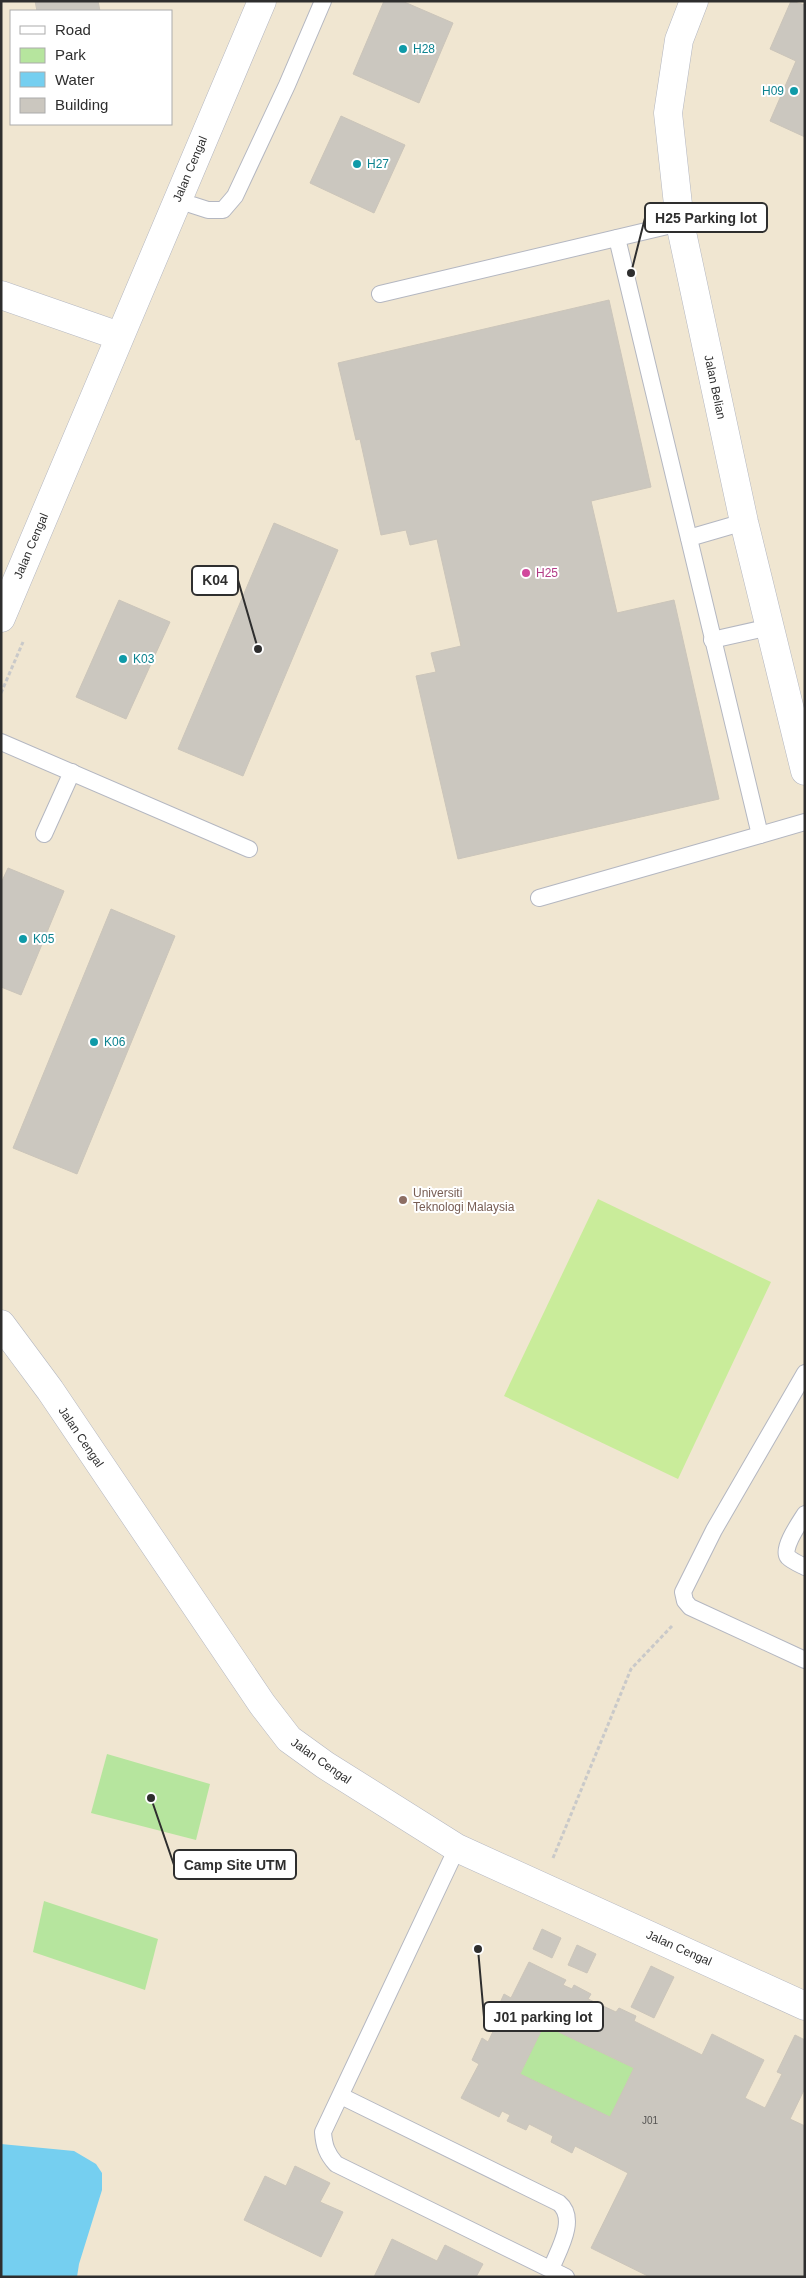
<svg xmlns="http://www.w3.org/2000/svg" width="806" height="2278" font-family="Arial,sans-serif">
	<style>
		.education { fill: #f0e6d1; fill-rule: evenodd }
		.green { fill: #b6e59e }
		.pitch { fill: #c9ec9a }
		.water { fill: #75cff0 }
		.building { fill: #cbc7bf; stroke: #cbc5ba; fill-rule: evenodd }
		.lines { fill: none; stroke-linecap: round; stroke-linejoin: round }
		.lane-casing { stroke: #b4b7c1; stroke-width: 18 }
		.street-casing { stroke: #b4b7c1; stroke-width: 29 }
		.path { stroke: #c9c9c9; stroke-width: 3; stroke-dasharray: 4 2.5; stroke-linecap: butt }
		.lane { stroke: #fff; stroke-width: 16 }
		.street { stroke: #fff; stroke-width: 28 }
		.culture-dot { fill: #0f9aa8; stroke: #fff; stroke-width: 2 }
		.hotel-dot { fill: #d1479c; stroke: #fff; stroke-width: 2 }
		.education-dot { fill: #8d6e63; stroke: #fff; stroke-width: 2 }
		.labels { text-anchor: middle; stroke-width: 4; stroke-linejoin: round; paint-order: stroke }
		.number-label { font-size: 10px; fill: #555452 }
		.culture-label { font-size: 12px; fill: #0d838f; stroke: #fff; text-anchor: start }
		.street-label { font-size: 12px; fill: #2e2e2e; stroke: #fff }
		.hotel-label { font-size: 12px; fill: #b23c85; stroke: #fff; text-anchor: start }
		.education-label { font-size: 12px; fill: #785e54; stroke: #fff; text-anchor: start }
		.leader { fill: none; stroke: #2e2e2e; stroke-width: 2 }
		.callout-dot { fill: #2e2e2e; stroke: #fff; stroke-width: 2 }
		.callout { fill: #fff; stroke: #2e2e2e; stroke-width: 2 }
		.callout-label { font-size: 14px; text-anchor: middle; font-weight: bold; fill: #2e2e2e }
	</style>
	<rect width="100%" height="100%" fill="#efe9e1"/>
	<path class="education" d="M1,1H805V2277H1ZM11,11H171V124H11Z"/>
	<g class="green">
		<path d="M107,1754L210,1784L196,1840L91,1813Z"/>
		<path d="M44,1901L158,1939L145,1990L33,1952Z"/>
		<path d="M544,2025L634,2068L610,2117L520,2074Z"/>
	</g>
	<path class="pitch" d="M598,1199L771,1282L678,1479L504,1396Z"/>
	<path class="water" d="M1,2144L74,2151L96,2164L102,2173V2190L79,2264L77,2277H1Z"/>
	<g class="building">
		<path d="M35,1H98L100,11H37Z"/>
		<path d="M384,1H402L453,23L419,103L353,74Z"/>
		<path d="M791,1L805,5V137L770,121L796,61L770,49Z"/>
		<path d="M341,116L405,145L374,213L310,183Z"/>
		<path d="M609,300L651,487L591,501L617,613L674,600L719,799L458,859L416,676L436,672L431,653L461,646L437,539L410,545L406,530L381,535L360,439L356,440L338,363Z"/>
		<path d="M274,523L338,550L243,776L178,749Z"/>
		<path d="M119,600L170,622L126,719L76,697Z"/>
		<path d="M8,868L64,891L21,995L1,987V883Z"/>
		<path d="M111,909L175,936L77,1174L13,1148Z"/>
		<path d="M542,1929L561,1938L552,1958L533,1949Z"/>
		<path d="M577,1945L596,1954L587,1973L568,1965Z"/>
		<path d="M529,1962L566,1980L563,1985L572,1989L574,1985L591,1994L588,1999L616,2012L619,2008L636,2016L634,2021L702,2055L712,2034L764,2060L745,2098L765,2108L782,2074L777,2072L795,2035L805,2040V2088L790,2119L805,2126V2277H650L591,2248L628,2173L575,2146L572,2153L551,2142L553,2136L529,2124L526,2130L507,2121L510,2115L502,2111L499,2117L461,2098L479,2064L472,2060L482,2038L488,2042L499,2019L494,2016L504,1994L511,1998ZM544,2025L634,2068L610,2117L520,2074Z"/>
		<path d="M651,1966L674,1977L654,2018L631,2007Z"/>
		<path d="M295,2166L330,2183L320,2202L343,2212L321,2257L244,2220L265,2176L286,2186Z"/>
		<path d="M392,2239L437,2261L445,2245L483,2264L476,2277H374Z"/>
	</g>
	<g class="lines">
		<defs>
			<g id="lane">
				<path d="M177,200L208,210H223L235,196L287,85L323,1"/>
				<path d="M617,238L760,835L805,822"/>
				<path d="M380,294L680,223"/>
				<path d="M689,538L744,522"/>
				<path d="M712,640L770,627"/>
				<path d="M1,742L249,849"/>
				<path d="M44,834L72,772"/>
				<path d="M539,898L760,835"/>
				<path d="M805,1373L714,1530L683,1592L685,1601L690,1607L805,1660"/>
				<path d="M805,1514C800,1522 781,1549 788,1557C792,1561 799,1564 805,1567"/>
				<path d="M457,1848L323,2132C324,2146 327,2154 336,2164L566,2277"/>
				<path d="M341,2096L559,2203C578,2219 558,2251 551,2269"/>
			</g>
			<g id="street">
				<path d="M694,1L679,40L668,113L680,223L744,522L805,771"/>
				<path d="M1,295L119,336"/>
				<path d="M1,618L262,1"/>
				<path d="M1,1324L50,1390L262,1704L289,1739L325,1765L457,1848L805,2006"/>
			</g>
		</defs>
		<use href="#lane" class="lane-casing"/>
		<use href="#street" class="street-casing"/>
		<g class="path">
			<path d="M1,693L23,642"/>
			<path d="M553,1858L631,1669L672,1626"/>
		</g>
		<use href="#lane" class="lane"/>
		<use href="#street" class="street"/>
	</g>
	<g class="culture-dot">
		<circle cx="403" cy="49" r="5"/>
		<circle cx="794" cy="91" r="5"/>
		<circle cx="357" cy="164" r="5"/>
		<circle cx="123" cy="659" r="5"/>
		<circle cx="23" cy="939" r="5"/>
		<circle cx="94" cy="1042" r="5"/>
	</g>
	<circle class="hotel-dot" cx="526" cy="573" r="5"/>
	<circle class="education-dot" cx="403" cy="1200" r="5"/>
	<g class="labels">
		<g class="number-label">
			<text x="650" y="2124">J01</text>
		</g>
		<g class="culture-label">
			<text x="413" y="53">H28</text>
			<text x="784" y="95" text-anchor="end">H09</text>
			<text x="367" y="168">H27</text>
			<text x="133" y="663">K03</text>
			<text x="33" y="943">K05</text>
			<text x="104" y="1046">K06</text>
		</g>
		<g class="street-label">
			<text transform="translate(190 169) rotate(-67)" y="4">Jalan Cengal</text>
			<text transform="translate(715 387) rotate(78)" y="4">Jalan Belian</text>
			<text transform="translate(31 546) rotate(-67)" y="4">Jalan Cengal</text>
			<text transform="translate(81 1437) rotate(56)" y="4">Jalan Cengal</text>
			<text transform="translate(321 1761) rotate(35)" y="4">Jalan Cengal</text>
			<text transform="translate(679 1948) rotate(24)" y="4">Jalan Cengal</text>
		</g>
		<g class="hotel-label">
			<text x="536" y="577">H25</text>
		</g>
		<g class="education-label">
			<text x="413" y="1197">Universiti<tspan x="413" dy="14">Teknologi Malaysia</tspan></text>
		</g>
	</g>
	<path class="leader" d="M631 273L645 218M258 649L238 580M151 1798L174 1865M478 1949L484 2017"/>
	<g class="callout-dot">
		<circle cx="631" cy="273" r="5"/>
		<circle cx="258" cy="649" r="5"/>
		<circle cx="151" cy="1798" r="5"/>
		<circle cx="478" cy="1949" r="5"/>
	</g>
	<g class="callout">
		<rect x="645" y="203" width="122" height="29" rx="5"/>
		<rect x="192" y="566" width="46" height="29" rx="5"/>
		<rect x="174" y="1850" width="122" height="29" rx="5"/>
		<rect x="484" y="2002" width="119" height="29" rx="5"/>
	</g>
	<g class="callout-label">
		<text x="706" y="223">H25 Parking lot</text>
		<text x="215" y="585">K04</text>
		<text x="235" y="1870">Camp Site UTM</text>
		<text x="543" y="2022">J01 parking lot</text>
	</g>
	<rect width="806" height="2278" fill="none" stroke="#2e2e2e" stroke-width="5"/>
	<rect x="10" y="10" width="162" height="115" fill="#ffffff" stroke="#ababab"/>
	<rect x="20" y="26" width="25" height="8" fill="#ffffff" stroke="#ababab"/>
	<text x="55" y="35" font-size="15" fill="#2e2e2e">Road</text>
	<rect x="20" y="48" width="25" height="15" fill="#b6e59e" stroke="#ababab"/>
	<text x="55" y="60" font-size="15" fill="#2e2e2e">Park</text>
	<rect x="20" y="72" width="25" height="15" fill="#75cff0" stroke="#ababab"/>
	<text x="55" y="85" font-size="15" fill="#2e2e2e">Water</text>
	<rect x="20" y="98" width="25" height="15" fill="#cbc7bf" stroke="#ababab"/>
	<text x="55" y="110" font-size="15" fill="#2e2e2e">Building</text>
</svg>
